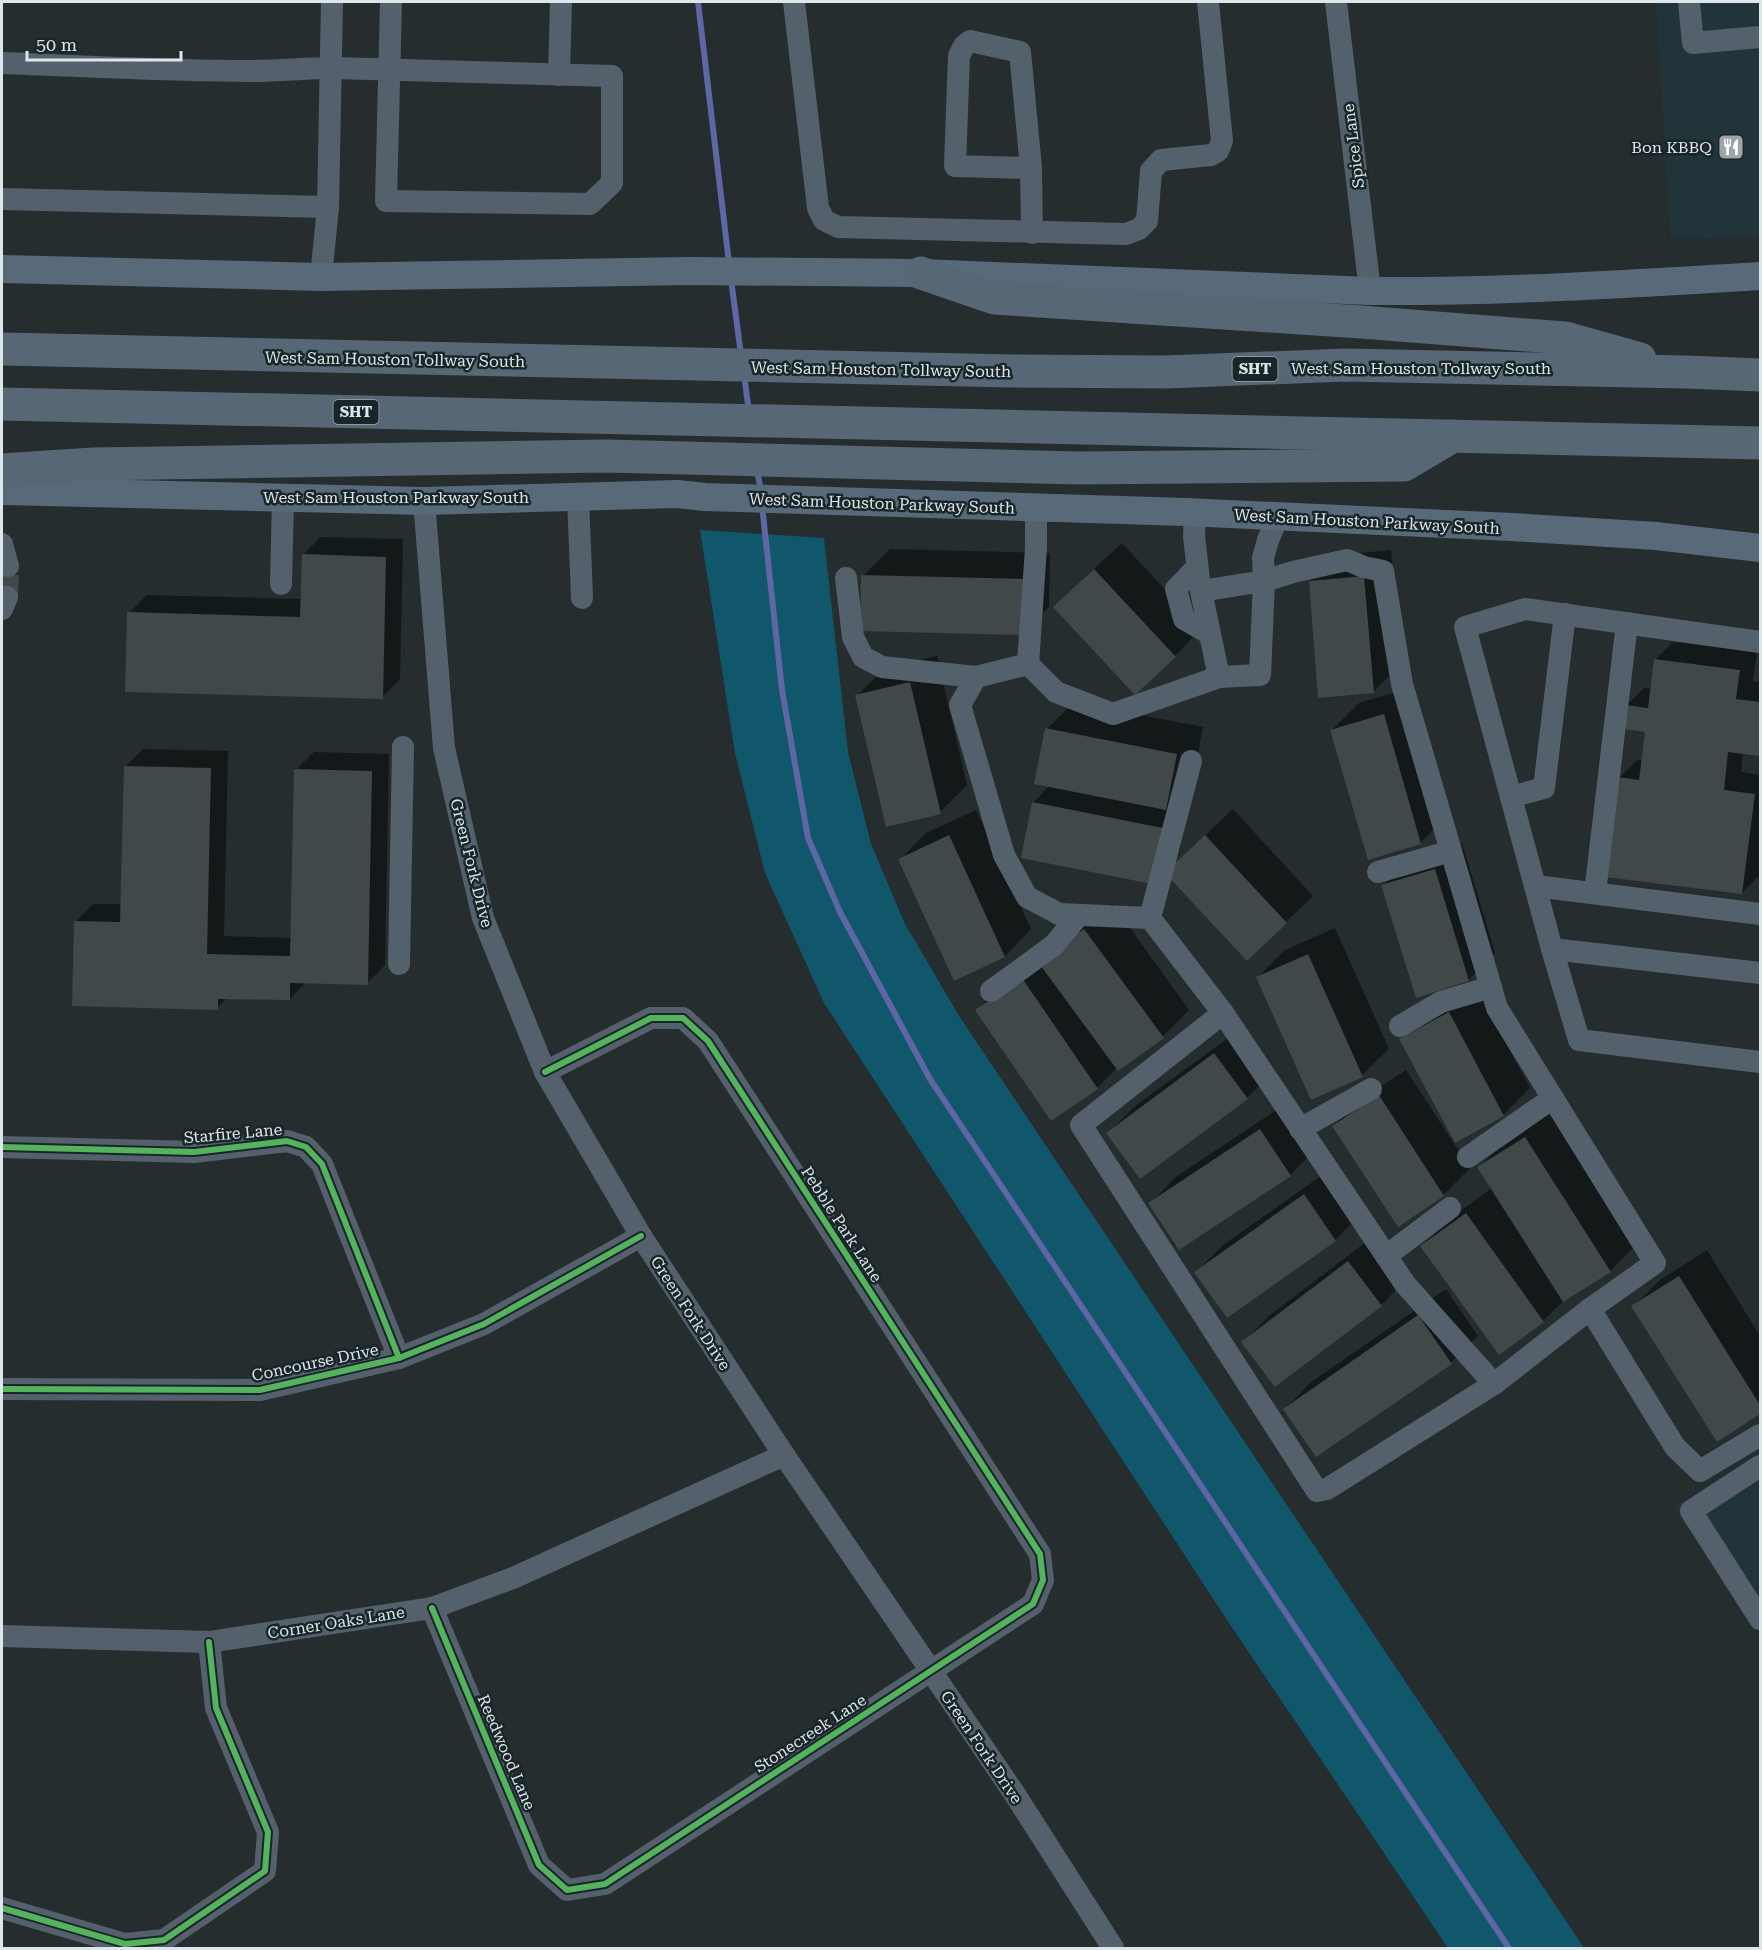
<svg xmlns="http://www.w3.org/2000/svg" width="1762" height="1950" font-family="'Roboto Serif',serif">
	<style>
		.built { fill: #21343a }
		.green { fill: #11576b }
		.shadow { fill: #0007 }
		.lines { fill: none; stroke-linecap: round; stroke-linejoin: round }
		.stream { stroke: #5e66a3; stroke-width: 6 }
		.building { fill: #414849 }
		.minor-tunnel { stroke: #41494b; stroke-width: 22; stroke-dasharray: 22 11; stroke-linecap: butt }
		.minor { stroke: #54606c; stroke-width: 22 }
		.major { stroke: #58697a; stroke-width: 28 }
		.highway { stroke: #576775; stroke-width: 33 }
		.cycleway-casing { stroke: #182529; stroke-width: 10 }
		.cycleway { stroke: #56b35d; stroke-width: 6 }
		.labels { text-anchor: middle; stroke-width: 5; stroke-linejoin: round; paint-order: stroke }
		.shield { fill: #182529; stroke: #a2acaf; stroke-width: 1.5 }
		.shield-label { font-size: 15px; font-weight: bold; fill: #dde6e9 }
		.street-label { font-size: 16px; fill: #dde6e9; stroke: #182529 }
		.poi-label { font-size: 16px; fill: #dde6e9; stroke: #182529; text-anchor: end }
	</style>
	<rect width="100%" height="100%" fill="#252d2f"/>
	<g class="built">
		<path d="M1656,2H1760V237L1671,239Z"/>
		<path d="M1760,1452V1633L1674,1508Z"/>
	</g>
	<path class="green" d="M700,530L824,538L848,752L871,844L905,924L959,1016L1584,1948H1448L1227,1620L824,1003L765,873L735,753Z"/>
	<g class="shadow">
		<path d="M321,537L403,539L400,679L382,697L129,613L147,595L302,599L303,555Z"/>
		<path d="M1122,543L1201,629L1175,656L1082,580Z"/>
		<path d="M890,549L1050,553L1049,607L1022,633L863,576Z"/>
		<path d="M1391,550L1400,665L1373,692L1310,581L1337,555Z"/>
		<path d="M1673,642L1757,652L1753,681L1760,682V755L1743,752L1741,772L1760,775V875L1742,893L1619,778L1637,760L1643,761L1646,731L1626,706L1644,688L1652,689L1655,660Z"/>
		<path d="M937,656L967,785L940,812L857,696L884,669Z"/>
		<path d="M1410,688L1447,816L1420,843L1332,730L1359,703Z"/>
		<path d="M1074,702L1203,727L1179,855L1152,882L1033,803L1050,785L1047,729Z"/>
		<path d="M143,749L228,751L224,936L292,938L296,770L314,752L389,754L385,965L367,983L306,982L290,999L228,997L217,1008L75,922L93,904H122L125,767Z"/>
		<path d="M1233,809L1313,896L1286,922L1194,846Z"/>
		<path d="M976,810L1031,929L1005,956L900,860L926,833Z"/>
		<path d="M1462,843L1495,953L1468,980L1383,886L1410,859Z"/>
		<path d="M1112,903L1189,1010L1163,1036L1117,1067L1097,1088L977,1010L1004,983Z"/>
		<path d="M1335,928L1389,1049L1362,1075L1258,977L1285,950Z"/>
		<path d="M1476,987L1530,1088L1503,1115L1456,1141L1401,1040Z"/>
		<path d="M1242,1028L1274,1071L1247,1098L1108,1133L1135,1106Z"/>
		<path d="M1406,1070L1470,1168L1443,1195L1334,1126L1361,1099Z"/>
		<path d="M1287,1103L1317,1148L1290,1175L1150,1203L1177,1176Z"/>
		<path d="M1553,1111L1637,1244L1610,1271L1565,1299L1543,1321L1499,1353L1422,1246L1449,1219L1492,1188L1479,1167L1506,1140Z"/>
		<path d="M1331,1169L1362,1213L1335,1240L1227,1316L1196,1272L1223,1245Z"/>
		<path d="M1375,1235L1408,1278L1381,1305L1243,1342L1270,1315Z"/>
		<path d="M1707,1250L1760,1336V1412L1717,1440L1633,1307L1660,1280Z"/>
		<path d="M1446,1289L1478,1336L1451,1362L1285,1409L1311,1382Z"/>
	</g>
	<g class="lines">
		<g class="stream">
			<path d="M698,2L729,263"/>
			<path d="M731,279L741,355"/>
			<path d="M744,374L749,412"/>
			<path d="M757,469L761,492"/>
			<path d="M762,505L782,690L808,838L840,912L930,1079L1509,1948"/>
		</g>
	</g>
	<g class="building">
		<path d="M302,554L386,557L383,699L125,692L127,612L300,617Z"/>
		<path d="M1094,569L1176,657L1135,695L1053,607Z"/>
		<path d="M861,575L1024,579L1023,635L860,631Z"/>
		<path d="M1364,576L1374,693L1318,698L1309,581Z"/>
		<path d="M1654,659L1740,670L1736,699L1760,702V756L1728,752L1724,790L1755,794L1742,894L1605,877L1617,777L1639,780L1645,732L1622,729L1625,705L1648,708Z"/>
		<path d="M910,682L941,814L886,827L855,695Z"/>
		<path d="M1384,714L1421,844L1368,860L1330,730Z"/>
		<path d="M1045,728L1177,754L1166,810L1034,784Z"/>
		<path d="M124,766L211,768L207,954L290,956L294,769L372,771L368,985L290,983V1000L218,999V1010L72,1006L74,921L120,922Z"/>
		<path d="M1032,802L1163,828L1152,884L1021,858Z"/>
		<path d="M949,835L1005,957L954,981L898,859Z"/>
		<path d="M1205,835L1287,923L1247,961L1165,873Z"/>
		<path d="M1435,869L1469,981L1416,998L1381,885Z"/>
		<path d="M1084,929L1164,1038L1118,1071L1038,962Z"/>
		<path d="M1308,954L1363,1077L1311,1100L1256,977Z"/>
		<path d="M1022,978L1098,1089L1051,1121L975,1010Z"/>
		<path d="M1449,1012L1504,1116L1455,1143L1399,1039Z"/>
		<path d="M1214,1053L1248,1099L1140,1179L1106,1133Z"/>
		<path d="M1379,1095L1444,1196L1398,1227L1332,1126Z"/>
		<path d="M1260,1129L1291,1176L1179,1250L1148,1203Z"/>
		<path d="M1525,1137L1611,1272L1563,1302L1477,1167Z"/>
		<path d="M1304,1194L1336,1241L1227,1318L1194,1272Z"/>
		<path d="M1466,1213L1544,1322L1499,1355L1420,1246Z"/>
		<path d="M1348,1261L1382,1306L1275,1387L1241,1342Z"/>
		<path d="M1679,1276L1760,1405V1414L1717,1442L1631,1306Z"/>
		<path d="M1418,1315L1452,1364L1316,1457L1283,1409Z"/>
	</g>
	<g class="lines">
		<path class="minor-tunnel" d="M7,597L8,566"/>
		<g class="minor">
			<path d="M794,2L818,208L824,220L838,227L1126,234L1139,229L1147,221L1151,171L1161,160L1211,155L1218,151L1222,141L1208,2"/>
			<path d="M1336,2L1370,291"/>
			<path d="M1689,2L1693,43L1760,37"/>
			<path d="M970,41L1020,52L1031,168L955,166L959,56L964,46Z"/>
			<path d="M2,63C85,66 169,71 252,71C279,71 307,68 334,68C427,70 519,74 612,76V183L590,204L386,201L391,2"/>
			<path d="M559,75L561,2"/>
			<path d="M1031,168L1032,233"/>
			<path d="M2,199L328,207"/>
			<path d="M321,277L328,207L332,2"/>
			<path d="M578,497L582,598"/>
			<path d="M424,501L444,748L483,918L545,1072L641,1236L784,1455L1014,1793L1113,1948"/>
			<path d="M1195,513L1194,536L1199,580"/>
			<path d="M2,544L8,566"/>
			<path d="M1347,560L1364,567L1383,571L1402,684L1497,1008L1655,1263L1590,1309L1494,1384L1405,1284L1223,1013L1150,918L1059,914L1027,897L1004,855L960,705L976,677L1028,664L1056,692L1113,714L1219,677L1201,591L1264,581L1293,572Z"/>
			<path d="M1197,567L1176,589L1184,619L1210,634"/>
			<path d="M846,578L853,637L863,657L882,667L976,677"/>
			<path d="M281,584L283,497"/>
			<path d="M2,609L7,597"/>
			<path d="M1760,642L1525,609L1465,627L1552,949L1760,973"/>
			<path d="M1028,664L1036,548V508"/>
			<path d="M1219,677L1260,675L1264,581L1263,558L1268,540L1278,517"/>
			<path d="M1511,797L1544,788L1565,614"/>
			<path d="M1378,872L1451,851"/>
			<path d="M1535,886L1760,914"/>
			<path d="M1595,893L1627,623"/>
			<path d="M1150,918L1191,761"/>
			<path d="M1552,949L1579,1040L1760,1062"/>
			<path d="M399,964L403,747"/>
			<path d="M991,991L1054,945L1079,915"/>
			<path d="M1223,1013L1081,1125L1317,1491L1327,1489L1494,1384"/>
			<path d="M1400,1026L1441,1002L1491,987"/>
			<path d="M1300,1129L1371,1089"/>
			<path d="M2,1147L194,1152L287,1141L306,1147L322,1164L399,1358"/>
			<path d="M1468,1157L1553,1098"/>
			<path d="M1386,1256L1450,1208"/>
			<path d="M1590,1309L1675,1447L1700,1471L1760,1435"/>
			<path d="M2,1389L260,1390L399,1358L484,1324L641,1236"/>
			<path d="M1760,1466L1691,1511L1760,1619"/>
			<path d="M432,1608L539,1865L567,1890L605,1884L1033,1604L1043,1580L1040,1554L708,1041L683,1018H651L545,1072"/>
			<path d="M2,1636L209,1642L432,1608L513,1578L784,1455"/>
			<path d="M2,1908L125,1944L164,1940L265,1871L268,1832L216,1708L209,1642"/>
		</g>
		<g class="major">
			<path d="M2,269L321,277L690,271L921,273L1370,291C1501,292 1631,284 1760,276"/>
			<path d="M2,491L424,501L677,494L705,497L1186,512L1512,527L1656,536L1760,548"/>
		</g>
		<g class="highway">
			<path d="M921,273L994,298L1361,322L1565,338L1640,359"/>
			<path d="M2,349L1012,371L1165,372L1346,365L1685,372L1760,375"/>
			<path d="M2,404L1760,443"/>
			<path d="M2,470L93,464L606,456L1078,468L1404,465L1453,436"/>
		</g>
		<defs>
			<g id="cycleway">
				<path d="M2,1147L194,1152L287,1141L306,1147L322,1164L399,1358"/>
				<path d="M2,1389L260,1390L399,1358L484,1324L641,1236"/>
				<path d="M432,1608L539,1865L567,1890L605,1884L1033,1604L1043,1580L1040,1554L708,1041L683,1018H651L545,1072"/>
				<path d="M2,1908L125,1944L164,1940L265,1871L268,1832L216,1708L209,1642"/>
			</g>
		</defs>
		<use href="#cycleway" class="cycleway-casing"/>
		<use href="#cycleway" class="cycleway"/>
	</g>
	<defs>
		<symbol id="restaurant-square" viewBox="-11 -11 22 22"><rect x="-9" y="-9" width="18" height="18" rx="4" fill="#9da5a8" stroke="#182529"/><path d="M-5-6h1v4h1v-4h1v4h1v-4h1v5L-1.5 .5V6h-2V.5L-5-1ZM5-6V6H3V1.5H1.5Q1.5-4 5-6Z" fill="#fff"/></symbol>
	</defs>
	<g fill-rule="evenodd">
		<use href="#restaurant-square" x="1716" y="132" width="30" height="30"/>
	</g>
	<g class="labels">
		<g class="shield">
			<rect x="1232.5" y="357" width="45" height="24" rx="4.5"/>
			<rect x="333.5" y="400" width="45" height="24" rx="4.5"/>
		</g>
		<g class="shield-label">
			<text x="1255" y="374">SHT</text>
			<text x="356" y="417">SHT</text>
		</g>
		<g class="street-label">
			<text transform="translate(1353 146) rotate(-97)" y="6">Spice Lane</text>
			<text transform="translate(395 359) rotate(1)" y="6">West Sam Houston Tollway South</text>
			<text x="1421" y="374">West Sam Houston Tollway South</text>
			<text transform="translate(881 369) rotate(1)" y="6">West Sam Houston Tollway South</text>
			<text x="396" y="503">West Sam Houston Parkway South</text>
			<text transform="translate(882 503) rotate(2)" y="6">West Sam Houston Parkway South</text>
			<text transform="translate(1367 521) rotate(3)" y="6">West Sam Houston Parkway South</text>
			<text transform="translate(472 863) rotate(76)" y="6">Green Fork Drive</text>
			<text transform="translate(233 1133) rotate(-5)" y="6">Starfire Lane</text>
			<text transform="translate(842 1224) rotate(57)" y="6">Pebble Park Lane</text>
			<text transform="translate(691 1313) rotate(57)" y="6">Green Fork Drive</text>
			<text transform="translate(315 1362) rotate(-12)" y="6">Concourse Drive</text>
			<text transform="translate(336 1622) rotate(-9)" y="6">Corner Oaks Lane</text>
			<text transform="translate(810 1733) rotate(-33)" y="6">Stonecreek Lane</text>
			<text transform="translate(982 1747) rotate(56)" y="6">Green Fork Drive</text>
			<text transform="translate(507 1752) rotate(67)" y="6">Reedwood Lane</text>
		</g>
		<g class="poi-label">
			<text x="1712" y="153">Bon KBBQ</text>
		</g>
	</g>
	<rect width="1762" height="1950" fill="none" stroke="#dde6e9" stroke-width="6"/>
	<path d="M27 51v9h154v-9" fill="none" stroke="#dde6e9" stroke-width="3"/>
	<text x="36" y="51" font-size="18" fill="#dde6e9" stroke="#182529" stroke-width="4.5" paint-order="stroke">50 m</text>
</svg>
